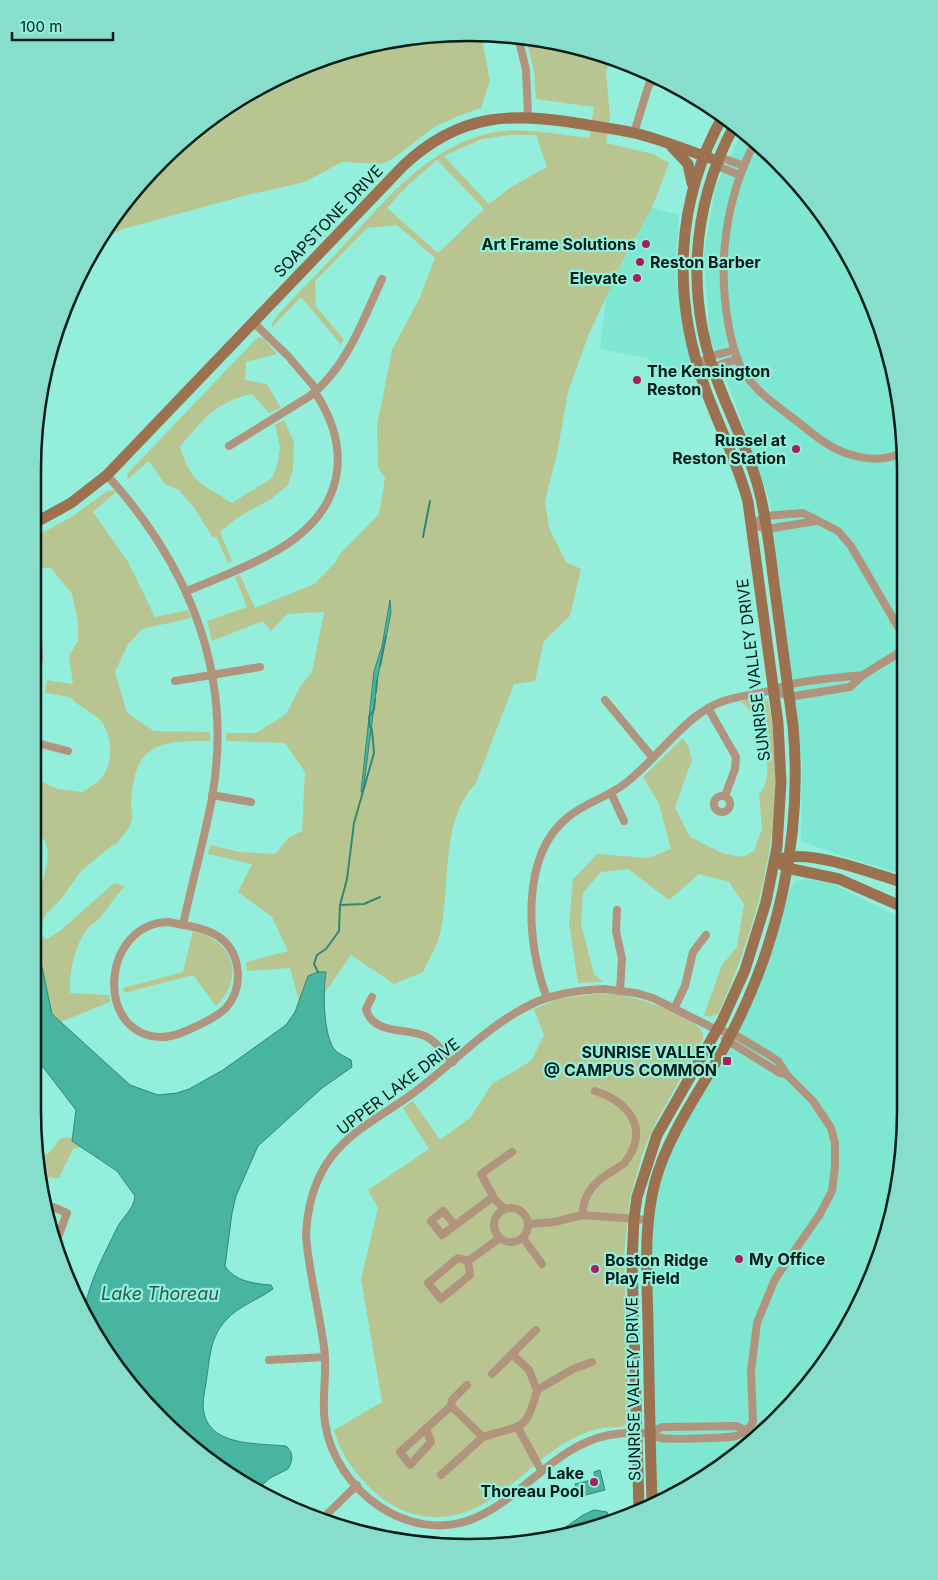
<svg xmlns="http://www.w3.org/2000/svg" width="938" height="1580" font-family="Inter,sans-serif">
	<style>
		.built { fill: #7ee7d2 }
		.green { fill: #b9c591; fill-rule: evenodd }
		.water { fill: #47b5a1; stroke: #328778 }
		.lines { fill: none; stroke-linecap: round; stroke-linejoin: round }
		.stream { stroke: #328778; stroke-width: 2 }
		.street { stroke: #b1947e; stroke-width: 8 }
		.secondary { stroke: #9b7150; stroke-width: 11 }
		.poi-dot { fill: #aa1e5f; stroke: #93efdc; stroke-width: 2 }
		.labels { text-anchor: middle; stroke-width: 4.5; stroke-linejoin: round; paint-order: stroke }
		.street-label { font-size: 16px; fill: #001c17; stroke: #93efdc }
		.poi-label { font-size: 16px; font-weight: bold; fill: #001c17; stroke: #93efdc; text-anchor: end }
		.water-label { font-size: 18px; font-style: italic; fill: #2d5b52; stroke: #93efdc }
		.rim { fill: none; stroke: #001c17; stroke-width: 2.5 }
	</style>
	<rect width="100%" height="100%" fill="#93efdc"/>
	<g class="built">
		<path d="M742,132L797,181L847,251L891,356L905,440V875L839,855L801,841L802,762L770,502L734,399L710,339L704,255L715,188Z"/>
		<path d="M652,208L679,215L675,267L684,333L695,374L674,377L661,370L647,358L600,349L606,300L612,284Z"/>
		<path d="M806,879L833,884L905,920V1140L882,1252L832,1354L734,1457L657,1499L650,1248L656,1197L673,1142L762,979L774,945L790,889L796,881Z"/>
	</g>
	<g class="green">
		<path d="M469,33L481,34L490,81L481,108L458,116L434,127L394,158L382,164L342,162L305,182L247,195L123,229L98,242L106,226L161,160L227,106L302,66L384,41Z"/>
		<path d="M526,38L554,41L611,58L606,72L610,116L606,143L653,154L669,163L652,208L625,257L588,336L568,392L557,454L545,501L549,528L566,562L581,569L570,616L544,641L535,681L514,684L476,783C440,821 451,881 441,930C438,944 429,959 423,972L394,984L351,955L324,994L326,972L303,992L299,1001L290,968L247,971L246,962L288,951L272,917L238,892L252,864L208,854L210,845L240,852L275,854L288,838L302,831L305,772L285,743L226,741V733H256L286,714L300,687L312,672L324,612L287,614L271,631L263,621L212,641L207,621L247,607L235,577L240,575L255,608L314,584L335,563L339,555L379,514L385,478L378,467L377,426L392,350L420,297L435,258L397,225L367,228L315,281L316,306L344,340L341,345L301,297L272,327V324C275,314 320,272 330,260C379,209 430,137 506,131C533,129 562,135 589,138L594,107L536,99L534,71ZM509,135H536L547,167L511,187L489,204L444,156L482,139ZM437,160L484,209L438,253L387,208L407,186Z"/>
		<path d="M260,337L264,339L277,354L246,362L245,380L267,384L281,408L269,413L252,394C217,401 202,420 180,447C191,483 202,484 232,503L272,478L278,462L280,447L275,425L284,420L294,442L293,470L288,485L271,499L237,518L220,532L232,561L228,563L216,536L213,538L195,509L179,490L165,484L149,461L128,479L127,474L255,340Z"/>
		<path d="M113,490L116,492L93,512L128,562L155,617L188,610L191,618L142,629L128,644L115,672L127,713L154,731L210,732V741C158,741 134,743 131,804C131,809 133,814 132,819C131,828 121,837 116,845L114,844L82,870L61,899L47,913L36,935L47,939L60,931L114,883L125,886C114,897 108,909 98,920C95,922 91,924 89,927C75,943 69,972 70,993L109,995L110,1002L61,1022L51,1014L42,967L33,953V890L43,882C48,859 54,844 33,828V778L58,789L82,792C88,788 99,782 103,776C114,761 112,730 98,718C88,709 80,708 70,697L45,693L47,680L73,684L69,656L78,641V621L72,594L51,568L33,567V538L73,516L107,491Z"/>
		<path d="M760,697L768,701C773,720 774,742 775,762C778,850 754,934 718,1014L709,1017L704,1015L722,965L737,947L744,904L729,882L699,874L669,900L628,869L601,872L583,893L581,924L594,974L603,982L578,983L569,923L573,879L597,854L648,858L671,849L659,804L643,777L683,738L689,748L692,760L675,807L690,837L722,853L742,857L754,851L762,829L759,794C779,777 759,713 740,701Z"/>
		<path d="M193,931C232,940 247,976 216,1006L193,975L124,993L123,988L183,972Z"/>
		<path d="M594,994C604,994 615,994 625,996C641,999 708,1019 703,1039L656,1122L643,1152L630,1198L624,1254L629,1419L624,1426C617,1428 609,1427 602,1428C589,1430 574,1438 563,1444C517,1473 483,1526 422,1516C407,1513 390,1506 378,1495C358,1478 341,1456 334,1430L382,1402L361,1279L378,1208L368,1190L429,1149L403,1108L413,1101L440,1140L470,1118L492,1084L531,1061L544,1035L534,1009L558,999Z"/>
		<path d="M73,1137L72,1141L81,1147L73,1149L59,1178L43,1177L40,1156L48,1154L61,1138Z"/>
	</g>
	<g class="water">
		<path d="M390,600L391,613L378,676L363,792H361L374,671L382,646Z"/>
		<path d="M33,953L42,967L52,1014L130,1085L158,1095L177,1093L189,1089L223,1070L286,1025L295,1012L308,976L318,972H326C323,991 323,1033 334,1049C338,1054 346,1057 351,1060L352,1067L322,1088L258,1146L236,1196L232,1213L225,1266C234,1281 255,1284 271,1285L273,1289C258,1300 240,1305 226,1320C211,1336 210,1355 207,1376C206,1386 203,1396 203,1406C205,1447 256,1443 286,1446C294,1453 293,1460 288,1469L270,1478L258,1489L226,1474L123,1376L85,1306C91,1278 104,1255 116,1230C121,1218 134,1210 135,1196L117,1171L72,1141L76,1110L33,1054Z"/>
		<path d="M600,1470L605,1490L578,1497L575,1484L595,1479L594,1472Z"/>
		<path d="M594,1510L607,1512L611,1523L557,1533L583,1515Z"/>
	</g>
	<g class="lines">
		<g class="stream">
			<path d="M423,537L430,501"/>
			<path d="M380,666L386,636"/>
			<path d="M376,692L377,680"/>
			<path d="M340,905L364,904L380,897"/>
			<path d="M318,972L314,964L317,955L326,949L339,931L340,905L347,879L354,823L374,753L372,730L369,724V717L374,710L375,699"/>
		</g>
		<g class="street">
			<path d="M518,37L526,70L528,116"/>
			<path d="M634,133L649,84L659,78"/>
			<path d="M754,144C725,200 717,265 729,328C732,343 736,361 745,374C761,398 791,415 813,434C837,454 875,468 905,451"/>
			<path d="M740,175L722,168L717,161L725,159L744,166"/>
			<path d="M253,322L288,356L317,390"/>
			<path d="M734,350L708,357L697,366L712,367L738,359"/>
			<path d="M229,446L310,396C347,367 363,320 382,279"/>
			<path d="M107,475C189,566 234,673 212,798C204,841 192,882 183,925"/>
			<path d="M752,525L765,516L803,513L838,531L851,546L905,639"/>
			<path d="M752,525L767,529L816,521"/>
			<path d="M187,591C218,578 251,566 281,548C343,510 354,452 315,392"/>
			<path d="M175,681L260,667"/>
			<path d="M774,690L789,697L850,687L863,675L905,649"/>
			<path d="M605,700L653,758"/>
			<path d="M33,704L39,657L36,612"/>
			<path d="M708,708L736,757L735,769L725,796"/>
			<path d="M33,742L68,751"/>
			<path d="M611,793L624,821"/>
			<path d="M212,795L251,802"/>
			<circle cx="722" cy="804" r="8"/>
			<path d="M617,910L616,931L622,959L620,990"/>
			<path d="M168,922C184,925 202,927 216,935C241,950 245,986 226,1008C218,1016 207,1021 197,1026C186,1031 174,1037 161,1037C94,1035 101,924 168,922Z"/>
			<path d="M604,989L636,993L653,998L717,1030L732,1033L769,1055L778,1061L787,1075L813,1101L831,1128L835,1143V1167L832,1191L820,1214L775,1279L757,1323L751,1371L753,1422C750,1428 743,1434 736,1436C727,1438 670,1440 661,1438C657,1437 654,1434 650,1434C639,1431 621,1433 609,1435C554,1446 524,1497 475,1518C409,1546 335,1490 325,1423C321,1397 328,1372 324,1347C319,1310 309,1273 306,1236C307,1210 312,1186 327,1163C347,1132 382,1116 412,1094C452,1065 488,1024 534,1003C556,993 580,990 604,989Z"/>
			<path d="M372,997L366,1009C373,1036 408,1027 427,1037C438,1043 445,1054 453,1062"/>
			<path d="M547,998C527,946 519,856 568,817C586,802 609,797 627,782C652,762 671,736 695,717C723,695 742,698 773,690C778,689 782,686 787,685C812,679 838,678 863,675"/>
			<path d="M675,1007L685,986L693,952L706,935"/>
			<path d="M725,1039L780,1073L787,1075"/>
			<circle cx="511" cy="1225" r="17"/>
			<path d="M49,1209L53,1207L67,1213L55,1245"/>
			<path d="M505,1209L495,1200L481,1174L512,1152"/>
			<path d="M583,1215C582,1193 597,1180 614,1170C618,1167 624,1165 626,1161C650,1127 628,1102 595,1091"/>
			<path d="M529,1224L554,1222L583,1215L648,1220"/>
			<path d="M455,1225L443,1211L431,1221L442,1235L493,1197"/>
			<path d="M523,1238L542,1264"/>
			<path d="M468,1261L470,1275L441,1299L428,1283L458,1258L468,1261L500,1238"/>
			<path d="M513,1355L529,1370L537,1390"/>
			<path d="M269,1360L325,1357"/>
			<path d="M492,1374L536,1330"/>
			<path d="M451,1406L452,1400L467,1385"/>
			<path d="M426,1428L431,1442L410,1465L400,1452L451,1406L483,1437L441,1475"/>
			<path d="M518,1428L541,1470"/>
			<path d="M650,1433L662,1427L737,1426L745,1430"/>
			<path d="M483,1437C521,1424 526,1434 537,1390L573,1369L592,1362"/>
			<path d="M321,1520L357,1485"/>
		</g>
		<g class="secondary">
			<path d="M672,147L688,164L692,183"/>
			<path d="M33,524L71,503L107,475L404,165C460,113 511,112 582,124C599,127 617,129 634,133C661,139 685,150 710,158"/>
			<path d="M783,858C814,850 874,874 905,883"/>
			<path d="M781,864L787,868L839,879L905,908"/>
			<path d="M652,1501C650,1442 649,1383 648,1323C647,1276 643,1229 655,1182C669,1131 702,1089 727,1042C779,946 803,835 793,726C787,678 780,631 774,583C770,552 767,521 759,490C750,454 733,422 720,388C685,301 690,208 734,126"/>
			<path d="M639,1509L632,1262L634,1218L637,1197L657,1135L722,1021L745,970L766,902L777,847L781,782L778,723L748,502C738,463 719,427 705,388C672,298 675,201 723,116"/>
		</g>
	</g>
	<g class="poi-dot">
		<circle cx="646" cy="244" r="5"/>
		<circle cx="640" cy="262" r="5"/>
		<circle cx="637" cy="278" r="5"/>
		<circle cx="637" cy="380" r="5"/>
		<circle cx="796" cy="449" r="5"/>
		<rect x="722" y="1056" width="10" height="10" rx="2.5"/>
		<circle cx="739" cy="1259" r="5"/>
		<circle cx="595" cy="1269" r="5"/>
		<circle cx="594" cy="1482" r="5"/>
	</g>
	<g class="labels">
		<g class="street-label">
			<text transform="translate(328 221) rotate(-46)" y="6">SOAPSTONE DRIVE</text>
			<text transform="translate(753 670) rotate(-97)" y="6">SUNRISE VALLEY DRIVE</text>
			<text transform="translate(398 1086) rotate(-37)" y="6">UPPER LAKE DRIVE</text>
			<text transform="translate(633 1389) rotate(-91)" y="6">SUNRISE VALLEY DRIVE</text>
		</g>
		<g class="poi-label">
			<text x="636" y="250">Art Frame Solutions</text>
			<text x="650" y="268" text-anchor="start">Reston Barber</text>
			<text x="627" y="284">Elevate</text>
			<text x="647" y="377" text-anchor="start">The Kensington<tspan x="647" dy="18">Reston</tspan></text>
			<text x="786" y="446">Russel at<tspan x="786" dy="18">Reston Station</tspan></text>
			<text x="717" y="1058">SUNRISE VALLEY<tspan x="717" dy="18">@ CAMPUS COMMON</tspan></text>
			<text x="749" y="1265" text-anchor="start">My Office</text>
			<text x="605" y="1266" text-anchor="start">Boston Ridge<tspan x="605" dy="18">Play Field</tspan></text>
			<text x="584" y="1479">Lake<tspan x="584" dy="18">Thoreau Pool</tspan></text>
		</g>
		<g class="water-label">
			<text x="160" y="1300">Lake Thoreau</text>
		</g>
	</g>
	<path d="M0 0H938V1580H0ZM469 41H469A428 428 0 0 1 897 469V1111A428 428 0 0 1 469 1539H469A428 428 0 0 1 41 1111V469A428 428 0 0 1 469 41Z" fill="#87decc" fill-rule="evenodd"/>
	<path class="rim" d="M469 41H469A428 428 0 0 1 897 469V1111A428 428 0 0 1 469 1539H469A428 428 0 0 1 41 1111V469A428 428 0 0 1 469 41Z"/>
	<path d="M12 32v8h101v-8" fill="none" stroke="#001c17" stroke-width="2.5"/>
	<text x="20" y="32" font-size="15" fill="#001c17" stroke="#93efdc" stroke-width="4" paint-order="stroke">100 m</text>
</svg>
